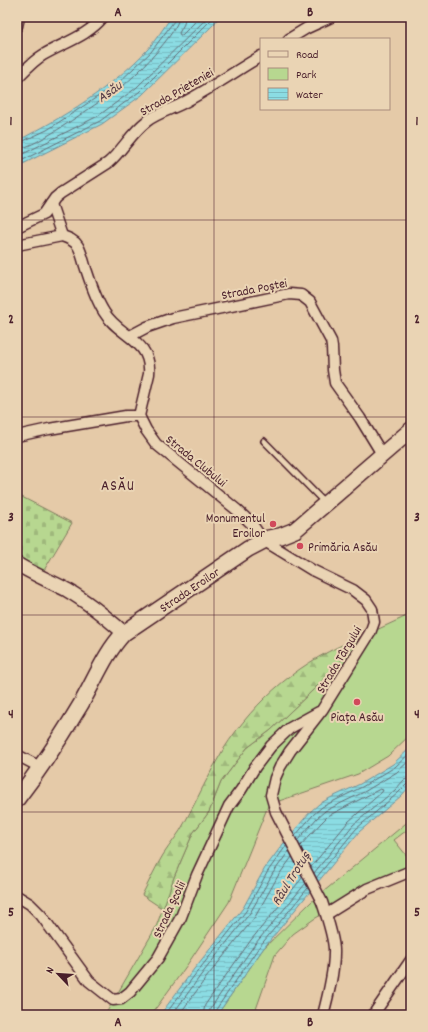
<svg xmlns="http://www.w3.org/2000/svg" width="428" height="1032" font-family="Dekko,sans-serif">
	<style>
		.green { fill: #b7d790; stroke: #807b5e }
		.forest { fill: url(#forest-firs); stroke: #807b5e }
		.cemetery { fill: url(#cemetery-stones); stroke: #807b5e }
		.water { fill: url(#water-rules); stroke: #719099 }
		.lines { fill: none; stroke-linecap: round; stroke-linejoin: round }
		.shore { stroke: #646b75; stroke-width: 1 }
		.service-casing { stroke: #4a1f2b; stroke-width: 8 }
		.minor-casing { stroke: #4a1f2b; stroke-width: 13 }
		.tertiary-casing { stroke: #4a1f2b; stroke-width: 16 }
		.secondary-casing { stroke: #4a1f2b; stroke-width: 18 }
		.service { stroke: #ead4b4; stroke-width: 5 }
		.minor { stroke: #ead4b4; stroke-width: 10 }
		.tertiary { stroke: #ead4b4; stroke-width: 13 }
		.secondary { stroke: #ead4b4; stroke-width: 15 }
		.grid { fill: none; stroke: #4a1f2b; stroke-width: 1; stroke-opacity: 0.55 }
		.poi-dot { fill: #d1495b; stroke: #ead4b4; stroke-width: 1.5 }
		.labels { text-anchor: middle; stroke-width: 4; stroke-linejoin: round; paint-order: stroke }
		.street-label { font-size: 13px; fill: #4a1f2b; stroke: #ead4b4 }
		.poi-label { font-size: 13px; fill: #4a1f2b; stroke: #ead4b4; text-anchor: end }
		.water-label { font-size: 14px; font-style: italic; fill: #543b47; stroke: #ead4b4 }
		.quarter-label { font-size: 15px; letter-spacing: 1px; fill: #4a1f2b; stroke: #ead4b4 }
		.neatline { fill: none; stroke: #4a1f2b; stroke-width: 1.5 }
		.grid-label { font-size: 13px; text-anchor: middle; font-weight: bold; fill: #4a1f2b }
	</style>
	<defs>
		<pattern id="forest-firs" width="22" height="20" patternUnits="userSpaceOnUse"><rect width="22" height="20" fill="#b7d790"/><path d="M5 1l3.5 6h-7zM16 11l3.5 6h-7z" fill="#9fb87c"/></pattern>
		<pattern id="cemetery-stones" width="16" height="16" patternUnits="userSpaceOnUse"><rect width="16" height="16" fill="#b7d790"/><path d="M2 7V4a2 2 0 0 1 4 0v3zM10 15v-3a2 2 0 0 1 4 0v3z" fill="#9fb87c"/></pattern>
		<pattern id="water-rules" width="6" height="5" patternUnits="userSpaceOnUse"><rect width="6" height="5" fill="#8bdce3"/><path d="M0 2.5h6" fill="none" stroke="#79bcc3"/></pattern>
	</defs>
	<rect width="100%" height="100%" fill="#e5caa8"/>
	<filter id="ink" filterUnits="userSpaceOnUse"><feTurbulence type="fractalNoise" baseFrequency=".025" numOctaves="2"/><feDisplacementMap in="SourceGraphic" scale="8" xChannelSelector="R" yChannelSelector="G"/><feConvolveMatrix kernelMatrix="1 2 1 2 8 2 1 2 1" color-interpolation-filters="sRGB"/></filter>
	<g filter="url(#ink)">
		<g class="green">
			<path d="M411,614V734L388,756L358,774L279,801L268,806L229,902L187,965L151,1015H105L156,927L174,877L193,833L209,812L221,782L247,748L271,730L332,672L359,638Z"/>
			<path d="M411,819V827L394,840L411,861V864L314,919L293,934L275,955L254,1015H217L263,949L311,902Z"/>
		</g>
		<path class="forest" d="M359,638L332,672L271,730L247,748L221,782L209,812L193,833L174,877L163,909L142,895C149,882 155,868 163,855C170,844 179,834 185,822C198,798 209,773 223,750C256,698 303,659 359,638Z"/>
		<path class="cemetery" d="M20,496L72,523L43,572L17,558V497Z"/>
		<g class="water">
			<path d="M171,17H219L214,24L142,95L102,124L17,167V141C62,118 113,87 148,49C156,39 164,28 171,17Z"/>
			<path d="M411,747V785L401,796L359,832L263,949L217,1015H160L194,969L243,908L265,868L283,844L310,812L319,804L330,798L360,784L393,764Z"/>
		</g>
		<g class="lines">
			<g class="shore">
				<path d="M185,17L184,24L179,33L180,35H182L200,17"/>
				<path d="M17,144L47,130L117,84L151,52L174,21V17"/>
				<path d="M17,149C33,148 72,120 86,111C97,103 109,96 119,89C133,79 179,32 179,17"/>
				<path d="M17,157L98,116L136,88L208,17"/>
				<path d="M17,163L100,121L139,92L214,17"/>
				<path d="M295,836L313,815L322,807L362,787L395,767L411,752"/>
				<path d="M297,841L317,818L325,811L364,792L397,772L411,759"/>
				<path d="M300,846L321,823L328,816L380,789L383,790L382,792L348,822L311,867"/>
				<path d="M314,873L353,825L395,790L404,780L411,778"/>
				<path d="M316,878L356,829L398,793L407,784L411,783"/>
				<path d="M165,1015L197,972L246,911L268,871L286,846"/>
				<path d="M172,1015L201,975L250,913L273,873L289,851"/>
				<path d="M179,1015L206,978L255,917L278,876L292,857"/>
				<path d="M203,1015L205,1005L251,940L303,877"/>
				<path d="M209,1015L210,1009L255,944L306,883"/>
				<path d="M214,1015L215,1011L259,947L308,888"/>
			</g>
			<defs>
				<path id="service" d="M264,441L325,503"/>
				<g id="minor">
					<path d="M17,26L19,17"/>
					<path d="M289,39L307,28L331,17"/>
					<path d="M17,78C25,70 33,61 43,55C63,43 88,36 103,17"/>
					<path d="M51,204L62,236"/>
					<path d="M17,227L44,214L55,198L61,193L108,163C123,150 131,133 147,121C159,112 173,109 185,102C211,88 236,71 261,56"/>
					<path d="M17,245L62,236C68,238 74,240 78,246C81,251 83,259 85,266C90,281 95,298 104,312C118,336 152,340 149,374L139,416"/>
					<path d="M130,336L147,327L173,318L289,294L301,295L310,302L331,341L332,347L333,370L335,383L360,418L382,454"/>
					<path d="M17,436L49,429L126,416H139L146,430L156,444L237,510L251,523L263,540L312,570L353,590L366,600L372,609L374,622L370,633L322,710L290,751L280,767L275,778L271,795L276,812L322,902C326,914 335,941 334,953C334,973 328,996 323,1015"/>
					<path d="M17,755L40,767"/>
					<path d="M17,896L30,904L41,915L89,981L113,1000L121,999L130,992L158,958L181,917L197,875L229,806L241,790L255,767L271,746L290,728L319,712"/>
					<path d="M327,914L367,889L411,871"/>
					<path d="M373,1015L411,960"/>
				</g>
				<path id="tertiary" d="M17,564C33,574 50,581 67,590C88,602 106,617 124,633"/>
				<path id="secondary" d="M17,799C40,769 62,736 81,704C95,680 105,653 124,633L248,549L269,538L280,536L295,530L411,430"/>
			</defs>
			<use href="#service" class="service-casing"/>
			<use href="#minor" class="minor-casing"/>
			<use href="#tertiary" class="tertiary-casing"/>
			<use href="#secondary" class="secondary-casing"/>
			<use href="#service" class="service"/>
			<use href="#minor" class="minor"/>
			<use href="#tertiary" class="tertiary"/>
			<use href="#secondary" class="secondary"/>
		</g>
	</g>
	<path class="grid" d="M214,17V1015M17,220H411M17,417H411M17,615H411M17,812H411"/>
	<g class="poi-dot">
		<circle cx="273" cy="524" r="4"/>
		<circle cx="300" cy="546" r="4"/>
		<circle cx="357" cy="702" r="4"/>
	</g>
	<g class="labels">
		<g class="street-label">
			<text transform="translate(176 91) rotate(-30)" y="5">Strada Prieteniei</text>
			<text transform="translate(254 288) rotate(-11)" y="5">Strada Poștei</text>
			<text transform="translate(197 460) rotate(39)" y="5">Strada Clubului</text>
			<text transform="translate(189 589) rotate(-34)" y="5">Strada Eroilor</text>
			<text transform="translate(338 659) rotate(-59)" y="5">Strada Târgului</text>
			<text transform="translate(168 909) rotate(-65)" y="5">Strada Școlii</text>
		</g>
		<g class="poi-label">
			<text x="265" y="522">Monumentul<tspan x="265" dy="15">Eroilor</tspan></text>
			<text x="308" y="551" text-anchor="start">Primăria Asău</text>
			<text x="357" y="721" text-anchor="middle">Piața Asău</text>
		</g>
		<g class="water-label">
			<text transform="translate(109 91) rotate(-36)" y="5">Asău</text>
			<text transform="translate(290 878) rotate(-58)" y="5">Râul Trotuș</text>
		</g>
		<g class="quarter-label">
			<text x="118" y="490">ASĂU</text>
		</g>
	</g>
	<rect width="428" height="1032" fill="none" stroke="#ead4b4" stroke-width="44"/>
	<rect x="260" y="38" width="130" height="72" fill="#ead4b4" stroke="#aa8c7d"/>
	<rect x="268" y="51" width="20" height="6" fill="#ead4b4" stroke="#aa8c7d"/>
	<text x="296" y="58" font-size="12" fill="#4a1f2b">Road</text>
	<rect x="268" y="68" width="20" height="12" fill="#b7d790" stroke="#aa8c7d"/>
	<text x="296" y="78" font-size="12" fill="#4a1f2b">Park</text>
	<rect x="268" y="88" width="20" height="12" fill="url(#water-rules)" stroke="#aa8c7d"/>
	<text x="296" y="98" font-size="12" fill="#4a1f2b">Water</text>
	<g transform="translate(58 974) rotate(295)" stroke="#ead4b4" stroke-width="3" paint-order="stroke">
	<path d="M0-3L7 15L0 10L-7 15Z" fill="#4a1f2b"/>
	<text y="-6" font-size="11" font-weight="bold" text-anchor="middle" fill="#4a1f2b">N</text>
	</g>
	<rect x="22" y="22" width="384" height="988" class="neatline"/>
	<g class="grid-label">
		<text x="118" y="16">A</text>
		<text x="310" y="16">B</text>
		<text x="11" y="125">1</text>
		<text x="417" y="125">1</text>
		<text x="11" y="323">2</text>
		<text x="417" y="323">2</text>
		<text x="11" y="521">3</text>
		<text x="417" y="521">3</text>
		<text x="11" y="718">4</text>
		<text x="417" y="718">4</text>
		<text x="11" y="916">5</text>
		<text x="417" y="916">5</text>
		<text x="118" y="1026">A</text>
		<text x="310" y="1026">B</text>
	</g>
</svg>
